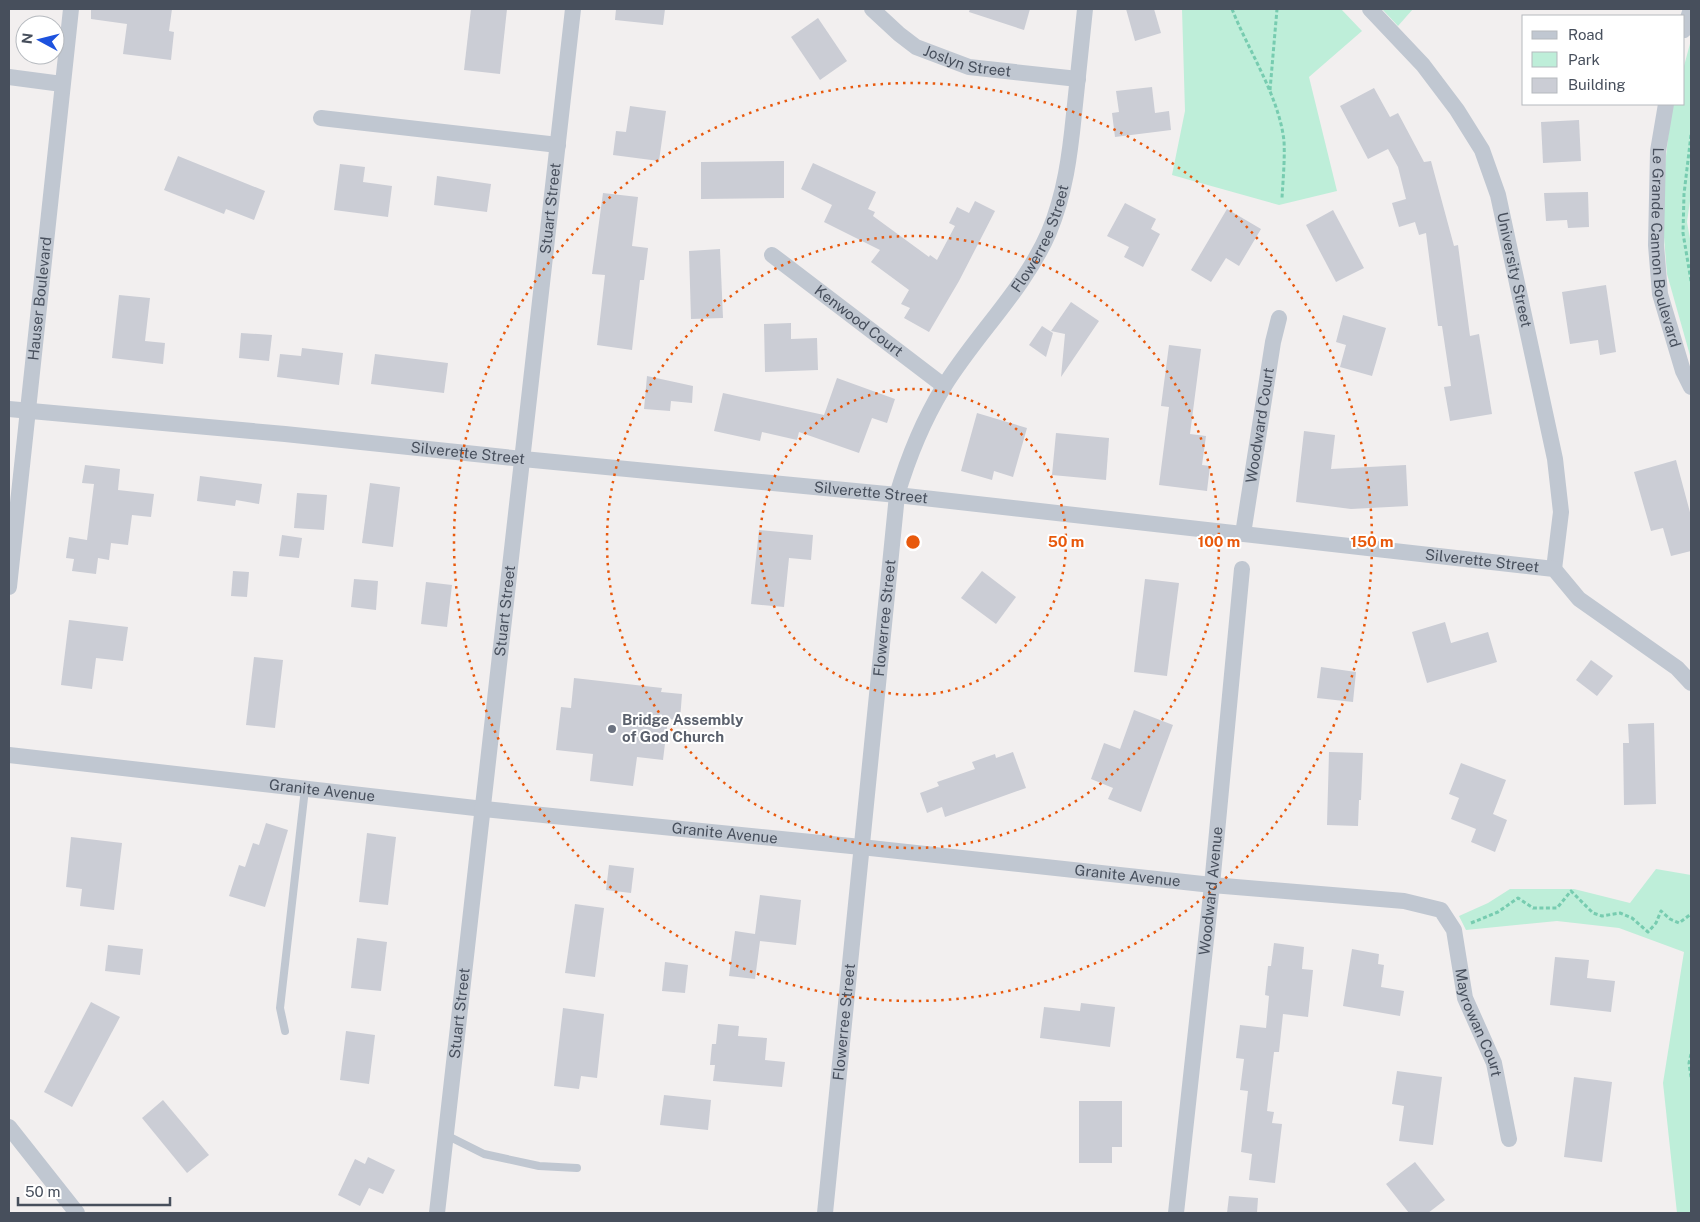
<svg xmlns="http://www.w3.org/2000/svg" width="1700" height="1222" font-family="'Public Sans',sans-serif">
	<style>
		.green { fill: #beeed9 }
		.building { fill: #cbcdd5 }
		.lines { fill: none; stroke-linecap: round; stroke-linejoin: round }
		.path { stroke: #77ccb0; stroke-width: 3; stroke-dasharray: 4 2.5; stroke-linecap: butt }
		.lane { stroke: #c0c7d1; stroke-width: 8 }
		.street { stroke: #c0c7d1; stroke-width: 16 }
		.ring { fill: none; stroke: #e8590c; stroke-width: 2.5; stroke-dasharray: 2.5 5 }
		.worship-dot { fill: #6b7280; stroke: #fff; stroke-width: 2 }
		.labels { text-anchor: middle; stroke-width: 4; stroke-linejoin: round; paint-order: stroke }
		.street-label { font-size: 15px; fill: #474f5c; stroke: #fff }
		.worship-label { font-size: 15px; font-weight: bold; fill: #5b616d; stroke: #fff; text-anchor: start }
		.centre { fill: #e8590c; stroke: #fff; stroke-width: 2.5 }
		.ring-label { font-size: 15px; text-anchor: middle; font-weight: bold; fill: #e8590c; stroke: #fff; stroke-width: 4; stroke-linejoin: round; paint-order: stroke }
	</style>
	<rect width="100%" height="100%" fill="#f2efef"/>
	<g class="green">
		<path d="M1182,9H1341L1362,31L1309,77L1337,191L1279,205L1172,175L1185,111Z"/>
		<path d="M1382,9H1413L1398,26Z"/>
		<path d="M1691,40V194L1687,222L1691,244V359L1667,274L1661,200L1671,112L1673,104H1684V66Z"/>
		<path d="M1656,869L1691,875V1213H1677L1663,1083L1684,952L1619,928L1557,921L1466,930L1459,916L1488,903L1510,889H1574L1630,903Z"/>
	</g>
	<g class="building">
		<path d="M91,9H172L169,31L174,32L171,60L123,54L127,24L91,19Z"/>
		<path d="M471,9H507L500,74L464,70Z"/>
		<path d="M616,9H665L663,25L615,20Z"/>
		<path d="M970,9H1030L1024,30L969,12Z"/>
		<path d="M1126,9H1154L1161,33L1135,41Z"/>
		<path d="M818,18L847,61L820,80L791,37Z"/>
		<path d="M1152,87L1155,113L1169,111L1171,130L1115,137L1112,113L1119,112L1116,91Z"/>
		<path d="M1374,88L1390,117L1398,113L1424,162L1431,161L1454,246L1458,245L1470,336L1479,334L1492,414L1450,421L1444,387L1451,386L1442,326H1438L1426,233L1419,235L1415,222L1399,227L1392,203L1406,199L1398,167L1388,149L1368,159L1340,106Z"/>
		<path d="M630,106L666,111L659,161L613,155L616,131L626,132Z"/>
		<path d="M1579,120L1581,161L1543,163L1541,122Z"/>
		<path d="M178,156L265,191L254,220L226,209L224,214L164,190Z"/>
		<path d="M784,161V198L701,199V162Z"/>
		<path d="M813,163L876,192L868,209L875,212L873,216L929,257L930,255L937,260L955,226L949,223L957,207L969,213L975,201L995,211L959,281L929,332L904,318L910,308L901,304L909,290L871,262L880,250L824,222L832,205L801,189Z"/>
		<path d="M340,164L365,167L363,182L392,186L388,217L334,210Z"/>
		<path d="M437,176L491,184L487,212L434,205Z"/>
		<path d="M1588,192L1589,227L1568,228L1567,220L1546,221L1544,193Z"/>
		<path d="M603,193L638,197L632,246L648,248L644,280H640L632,350L597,345L605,275L592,274Z"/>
		<path d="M1125,203L1156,219L1151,229L1160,234L1143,267L1124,257L1129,247L1107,236Z"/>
		<path d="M1227,209L1261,229L1239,266L1226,258L1211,282L1191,270Z"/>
		<path d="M1333,210L1364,268L1336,282L1306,225Z"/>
		<path d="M720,249L723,318L691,319L689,251Z"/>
		<path d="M1606,285L1616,352L1600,355L1598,340L1570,344L1562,292Z"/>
		<path d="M119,295L150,298L145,341L165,343L163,364L112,358Z"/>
		<path d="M1071,302L1099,321L1061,377L1065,334L1051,331Z"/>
		<path d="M1343,315L1386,328L1372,376L1340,367L1346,345L1336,342Z"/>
		<path d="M791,323V339L817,338L818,370L765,372L764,324Z"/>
		<path d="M1042,326L1053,333L1046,357L1029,345Z"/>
		<path d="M241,333L272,335L269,361L239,358Z"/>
		<path d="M1169,345L1201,349L1190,434L1206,436L1202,465L1210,466L1207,491L1159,485L1169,407L1161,406Z"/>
		<path d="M302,348L343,353L339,385L277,377L280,354L301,356Z"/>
		<path d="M375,354L448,363L444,393L371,384Z"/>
		<path d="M647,376L693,386L692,403L671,401L670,411L644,409Z"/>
		<path d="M837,378L895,399L887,423L872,418L859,453L799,432L797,440L762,432L760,441L714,431L723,393L824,415Z"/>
		<path d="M977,413L1027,428L1013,477L994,471L992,480L961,471Z"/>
		<path d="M1304,431L1335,435L1331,469L1406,465L1408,506L1351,509L1296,502Z"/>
		<path d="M1056,433L1109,438L1106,480L1052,475Z"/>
		<path d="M1676,460L1691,516V551L1671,556L1663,528L1651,531L1634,472Z"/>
		<path d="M85,465L120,469L118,490L154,494L151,517L132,515L128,545L111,543L109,560L98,558L96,574L72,571L74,559L66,558L69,537L87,540L94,484L82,483Z"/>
		<path d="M200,476L262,484L259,504L236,500L235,506L197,501Z"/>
		<path d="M370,483L400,487L393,547L362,543Z"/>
		<path d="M297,493L327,495L324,530L294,528Z"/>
		<path d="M759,530L813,535L811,560L789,558L784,607L751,604Z"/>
		<path d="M282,535L302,538L299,558L279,556Z"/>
		<path d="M233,571L249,572L247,597L231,596Z"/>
		<path d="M982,571L1016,597L996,624L961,598Z"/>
		<path d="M354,579L378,581L376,610L351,607Z"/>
		<path d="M1145,579L1179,583L1167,676L1134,672Z"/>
		<path d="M426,582L452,585L447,627L421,624Z"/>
		<path d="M69,620L128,627L123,661L96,658L92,689L61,685Z"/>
		<path d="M1445,622L1451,643L1488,632L1497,662L1427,683L1412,632Z"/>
		<path d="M254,657L283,660L275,728L246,725Z"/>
		<path d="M1591,660L1613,676L1597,696L1576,680Z"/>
		<path d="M1321,667L1356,672L1353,702L1317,698Z"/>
		<path d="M574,678L662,688L661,692L682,694L680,720L668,719L663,760L637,757L633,786L590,781L593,754L556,750L561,707L571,708Z"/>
		<path d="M1134,710L1173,725L1141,812L1108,799L1113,788L1091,779L1104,743L1120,749Z"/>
		<path d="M1654,723L1656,804L1624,805L1623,743H1629L1628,724Z"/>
		<path d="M1013,752L1026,788L945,817L942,807L927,813L920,793L939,786L937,782L975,769L972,762L995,754L996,758Z"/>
		<path d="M1329,752L1363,753L1361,800H1359L1358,826L1327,825Z"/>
		<path d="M1461,763L1506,780L1493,814L1507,820L1495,852L1471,842L1476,829L1451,819L1459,798L1449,794Z"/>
		<path d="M266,823L288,830L265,907L229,896L239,865L245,867L253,843L259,845Z"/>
		<path d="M367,833L396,837L388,905L359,902Z"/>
		<path d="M71,837L122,843L114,910L80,906L82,889L66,887Z"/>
		<path d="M609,865L634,868L631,893L606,890Z"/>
		<path d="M760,895L801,900L796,945L760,941L755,979L729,976L735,931L755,934Z"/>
		<path d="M575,904L604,908L595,977L565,973Z"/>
		<path d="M357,938L387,942L381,991L351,988Z"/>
		<path d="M1274,943L1304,947L1302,969L1313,970L1308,1017L1283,1014L1279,1052H1274L1267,1111L1274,1112L1272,1123L1282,1124L1275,1183L1249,1180L1252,1154L1241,1152L1248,1091L1240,1090L1244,1059L1236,1058L1240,1025L1266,1028L1269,996L1265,995L1268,966H1271Z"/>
		<path d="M108,945L143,949L140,975L105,971Z"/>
		<path d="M1352,949L1379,954L1378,964L1384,965L1381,987L1404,991L1400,1016L1343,1006Z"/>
		<path d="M1555,957L1589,960L1587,978L1615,981L1611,1012L1550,1005Z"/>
		<path d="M665,962L688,965L685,993L662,991Z"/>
		<path d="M91,1002L120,1017L72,1107L44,1092Z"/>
		<path d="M1081,1003L1115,1007L1110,1047L1040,1038L1044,1007L1080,1011Z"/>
		<path d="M563,1008L604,1014L597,1078L581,1076L579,1089L554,1086Z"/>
		<path d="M718,1024L739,1026L738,1036L767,1038L765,1060L785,1062L782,1087L713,1081L715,1065H710L712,1044H716Z"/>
		<path d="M346,1031L375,1035L369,1084L340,1080Z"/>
		<path d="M1397,1071L1442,1077L1433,1145L1399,1141L1404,1106L1392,1104Z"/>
		<path d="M1574,1077L1612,1082L1602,1162L1564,1157Z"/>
		<path d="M664,1095L711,1100L708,1130L660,1125Z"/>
		<path d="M163,1100L209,1155L187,1173L142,1118Z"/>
		<path d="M1079,1101H1122V1147H1112V1163H1079Z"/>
		<path d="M368,1157L395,1170L383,1194L369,1188L360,1206L338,1195L355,1159L365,1164Z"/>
		<path d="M1415,1162L1445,1200L1428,1213H1409L1386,1184Z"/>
		<path d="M1229,1196L1258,1198L1257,1213H1227Z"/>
	</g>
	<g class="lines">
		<g class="path">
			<path d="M1232,9C1248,50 1279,96 1284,141C1285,159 1283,180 1282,198"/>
			<path d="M1270,90L1277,9"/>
			<path d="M1691,135L1684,194L1683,233L1691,281"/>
			<path d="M1471,923L1498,912L1518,898L1533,908H1557L1571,891L1593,913L1602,916L1620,913L1632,918L1648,932L1656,923L1661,911L1670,919L1679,923L1691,914"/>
			<path d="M1691,1054L1689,1063L1691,1077"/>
		</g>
		<g class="lane">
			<path d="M285,1031L280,1008L305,789"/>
			<path d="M446,1135L484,1154L539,1166L577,1168"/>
		</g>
		<g class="street">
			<path id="s1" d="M872,9L899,34L916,47L969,67L1078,79"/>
			<path id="s2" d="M1370,9L1423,65L1457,110L1482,150L1498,195L1555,459L1561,512L1554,569"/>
			<path d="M1684,30L1691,9"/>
			<path d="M9,77L62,84"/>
			<path id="s3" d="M1666,104L1658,151L1656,245L1660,294L1683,371L1691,387"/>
			<path d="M321,118L558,145"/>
			<path id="s4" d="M772,255L944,386"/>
			<path id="s5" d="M9,409L285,434L523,459L897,495L1554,569L1579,599L1677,668L1691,683"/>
			<path id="s6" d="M1243,534L1273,342L1279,318"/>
			<path id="s7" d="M9,587L71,9"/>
			<path id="s8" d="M9,755L484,809L861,847L1212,885L1404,901L1441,910L1454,930L1465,998L1494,1063L1509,1139"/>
			<path d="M9,1127L77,1213"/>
			<path id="s9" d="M437,1213L573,9"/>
			<path id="s10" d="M825,1213L897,495C908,458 923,421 943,388C976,334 1024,290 1049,232C1065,194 1070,154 1074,114C1078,79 1081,44 1085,9"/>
			<path id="s11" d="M1176,1213L1212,885L1242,569"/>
		</g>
	</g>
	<g class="ring">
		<circle cx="913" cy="542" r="153"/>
		<circle cx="913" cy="542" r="306"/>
		<circle cx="913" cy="542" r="459"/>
	</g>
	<circle class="worship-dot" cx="612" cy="729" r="5"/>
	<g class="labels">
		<g class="street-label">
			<text dy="5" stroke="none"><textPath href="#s1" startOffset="112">Joslyn Street</textPath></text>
			<text dy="5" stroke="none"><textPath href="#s9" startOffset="1011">Stuart Street</textPath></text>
			<text dy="5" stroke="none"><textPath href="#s10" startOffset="1018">Flowerree Street</textPath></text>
			<text dy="5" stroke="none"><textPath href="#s3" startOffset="145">Le Grande Cannon Boulevard</textPath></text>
			<text dy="5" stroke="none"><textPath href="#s2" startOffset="305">University Street</textPath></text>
			<text dy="5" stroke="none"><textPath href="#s7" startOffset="290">Hauser Boulevard</textPath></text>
			<text dy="5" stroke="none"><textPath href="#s4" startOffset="109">Kenwood Court</textPath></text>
			<text dy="5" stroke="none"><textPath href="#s6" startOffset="110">Woodward Court</textPath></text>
			<text dy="5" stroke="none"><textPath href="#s5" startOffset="461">Silverette Street</textPath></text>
			<text dy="5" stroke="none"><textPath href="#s5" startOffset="866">Silverette Street</textPath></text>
			<text dy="5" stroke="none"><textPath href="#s5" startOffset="1481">Silverette Street</textPath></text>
			<text dy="5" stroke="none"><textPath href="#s9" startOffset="606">Stuart Street</textPath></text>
			<text dy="5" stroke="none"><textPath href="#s10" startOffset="598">Flowerree Street</textPath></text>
			<text dy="5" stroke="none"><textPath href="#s8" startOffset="315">Granite Avenue</textPath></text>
			<text dy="5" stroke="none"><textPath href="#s8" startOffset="720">Granite Avenue</textPath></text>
			<text dy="5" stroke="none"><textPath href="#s8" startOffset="1125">Granite Avenue</textPath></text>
			<text dy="5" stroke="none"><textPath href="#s11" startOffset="324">Woodward Avenue</textPath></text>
			<text dy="5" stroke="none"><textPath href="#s9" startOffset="201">Stuart Street</textPath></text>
			<text dy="5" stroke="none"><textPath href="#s10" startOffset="192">Flowerree Street</textPath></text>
			<text dy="5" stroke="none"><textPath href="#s8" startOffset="1561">Mayrowan Court</textPath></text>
		</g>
		<g class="worship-label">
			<text x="622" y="725">Bridge Assembly<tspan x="622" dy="17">of God Church</tspan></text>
		</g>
	</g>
	<circle cx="913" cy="542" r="8" class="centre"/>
	<g class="ring-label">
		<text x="1066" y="547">50 m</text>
		<text x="1219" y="547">100 m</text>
		<text x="1372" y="547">150 m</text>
	</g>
	<rect width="1700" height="1222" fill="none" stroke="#474f5c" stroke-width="20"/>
	<rect x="1522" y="15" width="162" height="90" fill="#ffffff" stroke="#b5b9be"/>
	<rect x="1532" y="31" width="25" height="8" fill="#c0c7d1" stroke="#b5b9be"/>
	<text x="1568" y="40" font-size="15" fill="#474f5c">Road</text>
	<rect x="1532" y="52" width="25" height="15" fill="#beeed9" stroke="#b5b9be"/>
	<text x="1568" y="65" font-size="15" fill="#474f5c">Park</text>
	<rect x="1532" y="78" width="25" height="15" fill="#cbcdd5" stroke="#b5b9be"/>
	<text x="1568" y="90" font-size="15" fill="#474f5c">Building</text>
	<g transform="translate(40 40) rotate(277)"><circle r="24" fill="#ffffff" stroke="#b5b9be"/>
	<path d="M0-4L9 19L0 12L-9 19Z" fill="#1d52de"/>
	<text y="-8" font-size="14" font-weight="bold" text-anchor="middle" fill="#474f5c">N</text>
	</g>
	<path d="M18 1197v8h152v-8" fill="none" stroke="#474f5c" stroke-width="2.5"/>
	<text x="25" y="1197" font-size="15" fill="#474f5c" stroke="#ffffff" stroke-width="4" paint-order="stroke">50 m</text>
</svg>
